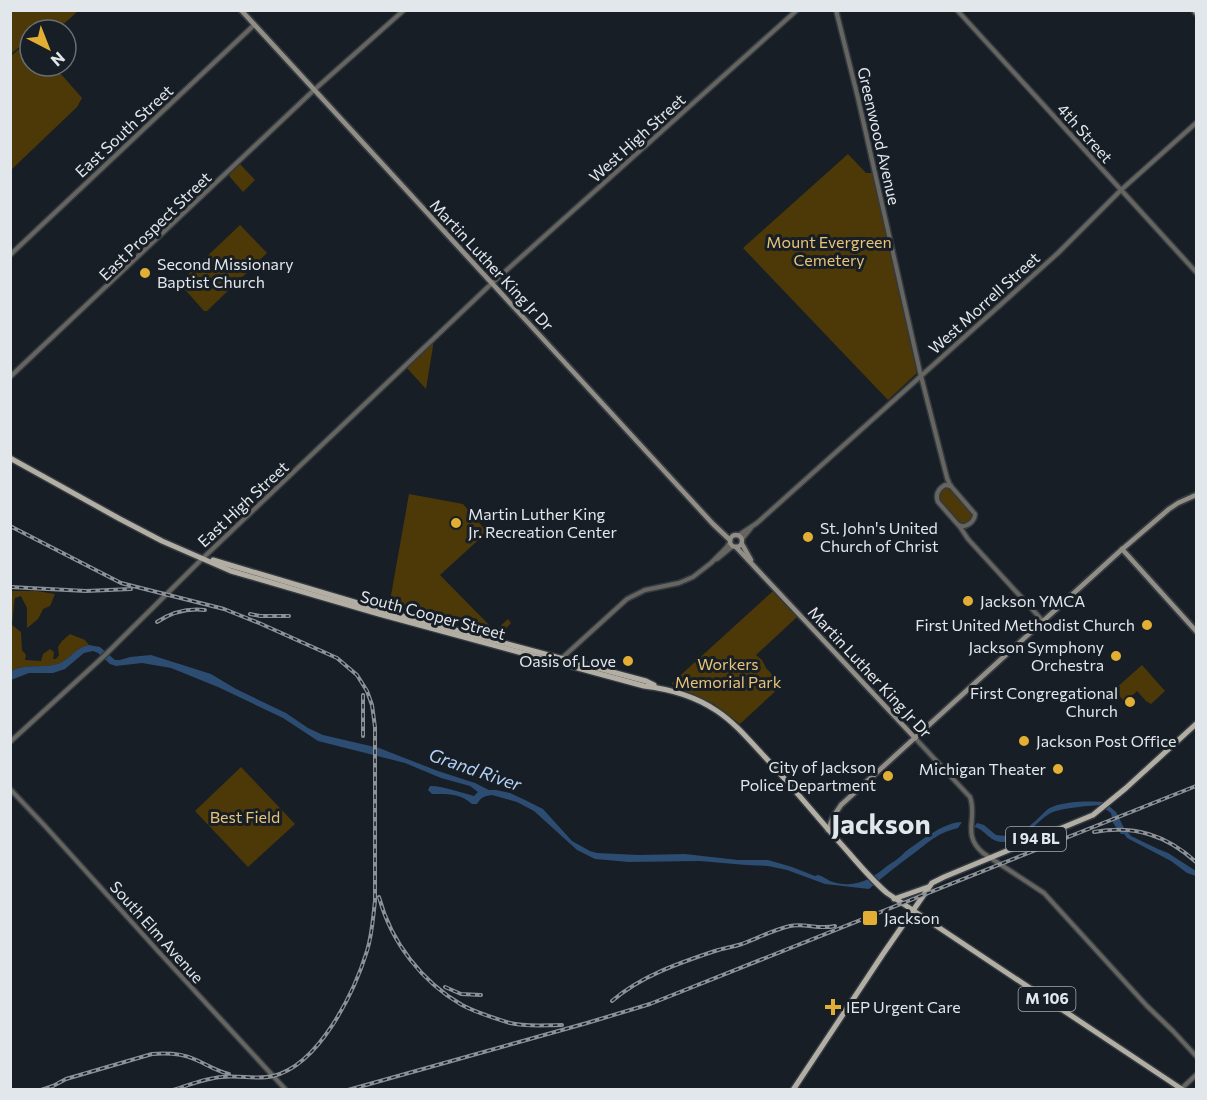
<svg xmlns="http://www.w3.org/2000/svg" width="1207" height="1100" font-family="Commissioner,sans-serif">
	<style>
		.green { fill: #4d3908 }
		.water { fill: #2c4c71 }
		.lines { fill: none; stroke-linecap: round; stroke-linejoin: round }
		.tertiary-casing { stroke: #333a41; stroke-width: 7 }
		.secondary-casing { stroke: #333a41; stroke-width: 8 }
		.primary-casing { stroke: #333a41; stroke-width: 8 }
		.tertiary { stroke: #676560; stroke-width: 4 }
		.secondary { stroke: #928e86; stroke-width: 4.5 }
		.primary { stroke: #b3aea4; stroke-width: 5 }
		.rail-casing { stroke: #8c9197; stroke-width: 4 }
		.rail { stroke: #171e25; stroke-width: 1.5; stroke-dasharray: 4.5; stroke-linecap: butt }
		.poi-dot { fill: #e2af34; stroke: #171e25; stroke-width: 2 }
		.labels { text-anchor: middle; stroke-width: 6; stroke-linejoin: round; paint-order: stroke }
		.shield { fill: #171e25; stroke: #a5abb0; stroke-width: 1.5 }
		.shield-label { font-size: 15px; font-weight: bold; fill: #e2e7ec }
		.street-label { font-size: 16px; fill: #e2e7ec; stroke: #171e25 }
		.park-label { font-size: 16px; fill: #e8c378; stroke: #171e25 }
		.poi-label { font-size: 16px; fill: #e2e7ec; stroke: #171e25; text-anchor: start }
		.water-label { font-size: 18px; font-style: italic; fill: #b2d1f6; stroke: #171e25 }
		.town-label { font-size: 28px; font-weight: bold; fill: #e2e7ec; stroke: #171e25 }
	</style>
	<rect width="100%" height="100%" fill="#171e25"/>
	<g class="green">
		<path d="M11,10L78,11L57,30H30V66H54L82,98L77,107L11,170V55H12L24,45L30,38L28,37L23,44L11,54Z"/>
		<path d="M848,154L866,173H872L917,373L888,400L743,248Z"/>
		<path d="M240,164L255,180L243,192L230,177L229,175Z"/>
		<path d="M240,225L267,253L207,311H204L180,284V282Z"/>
		<path d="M433,343V346L426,389L407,368Z"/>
		<path d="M948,485L975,515L967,526H960L938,502L937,497L943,487Z"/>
		<path d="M409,494L463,504L487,532L440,575L495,631L508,619L511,623L500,635L390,601Z"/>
		<path d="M11,591H37L55,594L50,606L43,609L38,619L27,628V608L21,596L15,598L14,605L12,625L21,632L22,650L26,655L25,660L41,661L43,654L50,649L54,652L53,659H56L59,655L58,647L62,641L70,634L85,640L89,645C76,647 71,658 60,663C44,669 26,663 11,671Z"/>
		<path d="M773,591L797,617L756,655L762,660L766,668L782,685L740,724L714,704L673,686L672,683Z"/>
		<path d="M1142,665L1165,691L1151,704L1146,701L1137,691L1125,702L1114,690Z"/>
		<path d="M241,767L295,824L248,867L195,811Z"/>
	</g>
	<g class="water">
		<path d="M89,645L100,647L115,660H120L130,657L151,655L211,674L236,689L286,713L308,728L323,735L379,748L438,771L475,783L489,790H496L510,793L523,799L543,809L572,841L590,851L597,853L639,855L685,854L738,860H768L792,867L815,876L818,875C823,876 826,879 830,881C854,889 869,881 887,866C893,862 901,857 905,852C920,841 944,822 962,822L958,828C938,833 933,839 917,851C900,863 884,876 869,889L825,884L787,870L768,866L746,865L700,861L629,862L595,859L577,850L534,811L517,802L492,795C485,796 481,797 477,804H472C460,793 447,794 432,794L428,790L430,786C440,785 463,793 474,796L478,792L470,786L441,778L405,763L318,741L283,718L218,687L171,668L142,663L116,666L110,664L98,653L93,651L84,653L65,669L53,673H29L11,680V671C26,663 44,669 60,663C71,658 76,647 89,645Z"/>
		<path d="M1104,802L1116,812L1124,828L1131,836L1158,849L1168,853L1196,871V876L1187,873L1171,861L1127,838L1124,834H1121L1113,823L1111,813L1099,805C1088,806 1058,808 1049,814C1033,824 1024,843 1002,842C988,841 985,829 974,827L977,823L984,825L996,835C1022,839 1030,825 1048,809C1061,801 1089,801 1104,802Z"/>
	</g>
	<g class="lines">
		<defs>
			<g id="tertiary">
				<path d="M836,10L858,98L920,372L947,478L950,485L975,514C975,521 966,529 959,525"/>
				<path d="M957,10L1196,272"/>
				<path d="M10,255L254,25"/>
				<path d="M10,377L314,90L404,10"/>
				<path d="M951,486L945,485C938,489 935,494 938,502L960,527L968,539L1043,621"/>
				<path d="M739,535L757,523L1028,280L1058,253L1121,190L1196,123"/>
				<path d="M742,539L751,528"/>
				<path d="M717,559L733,546"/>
				<path d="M562,658L627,599L645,590L679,583L693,577L711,563L726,548L730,542"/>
				<path d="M915,738L970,797C978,819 961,834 983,853L1044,893L1147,1006L1173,1031L1196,1056"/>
				<path d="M10,742L104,656L203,558L490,285L797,10"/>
				<path d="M10,789L45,826L158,951L286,1090"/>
				<path d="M1180,1090L1196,1075"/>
			</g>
			<g id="secondary">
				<path d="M241,10L713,524L730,540"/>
				<path d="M1194,10L1196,13"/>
				<circle cx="736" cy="541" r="6"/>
				<path d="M742,544L751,560"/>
				<path d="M736,547L915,738"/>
				<path d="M1122,549L1196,631"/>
				<path d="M828,830L833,817L841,805L1119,552L1169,509L1178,503L1196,495"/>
			</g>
			<g id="primary">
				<path d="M10,458L120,519L162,541L231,571L379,614L644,686C670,689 695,696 717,711C735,723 749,740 764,756C793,787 820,821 849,853C861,867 873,881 887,893L1183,1090"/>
				<path d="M213,560L388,612L646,681L654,685"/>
				<path d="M894,899L928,887"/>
				<path d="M793,1090L883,954L932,883L944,877L1093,815L1126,788L1196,724"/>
			</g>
		</defs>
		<use href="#tertiary" class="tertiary-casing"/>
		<use href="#secondary" class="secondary-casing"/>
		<use href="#primary" class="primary-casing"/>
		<use href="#tertiary" class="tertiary"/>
		<use href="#secondary" class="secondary"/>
		<use href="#primary" class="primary"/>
		<defs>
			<g id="rail">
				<path d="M10,526L121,583L224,609L259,623L337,658L357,675L367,691L372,705L375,727V901C373,918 372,935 367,951C354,993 319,1065 273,1076C257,1080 239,1075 222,1077C206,1078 189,1085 173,1090"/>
				<path d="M10,587L86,591L131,589"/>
				<path d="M250,614L260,616H289"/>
				<path d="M157,622C172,612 187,608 205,610"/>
				<path d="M363,695V736"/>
				<path d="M1094,832C1135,825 1166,835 1196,862"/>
				<path d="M379,897C391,942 422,982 462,1005C477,1013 494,1018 510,1023C526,1027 546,1025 562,1025"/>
				<path d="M445,987L461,994L481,995"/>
				<path d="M612,1001C641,976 679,963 715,951C724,948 733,947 742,944C758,938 773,930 790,926C805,923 820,930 835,926"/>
				<path d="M41,1090L53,1086L66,1079L152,1054C166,1053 181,1053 194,1059C206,1064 216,1071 229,1074"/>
				<path d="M348,1090L587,1023L650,1004L1196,786"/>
			</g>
		</defs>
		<use href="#rail" class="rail-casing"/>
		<use href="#rail" class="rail"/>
	</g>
	<g class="poi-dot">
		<circle cx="145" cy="273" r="6"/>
		<circle cx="456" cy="523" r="6"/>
		<circle cx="808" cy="537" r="6"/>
		<circle cx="968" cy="601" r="6"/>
		<circle cx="1147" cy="625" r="6"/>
		<circle cx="1116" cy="656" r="6"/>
		<circle cx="628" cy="661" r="6"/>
		<circle cx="1130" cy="702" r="6"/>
		<circle cx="1024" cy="741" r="6"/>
		<circle cx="1058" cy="769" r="6"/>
		<circle cx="888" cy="776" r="6"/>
		<rect x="862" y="910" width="16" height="16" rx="3"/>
		<path d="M830 998h6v6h6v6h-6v6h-6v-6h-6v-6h6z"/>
	</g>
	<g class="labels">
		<g class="shield">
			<rect x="1006" y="827" width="60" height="24" rx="4.5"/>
			<rect x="1018.5" y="987" width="57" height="24" rx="4.5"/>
		</g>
		<g class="shield-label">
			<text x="1036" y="844">I 94 BL</text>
			<text x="1047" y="1004">M 106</text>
		</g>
		<g class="street-label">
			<text transform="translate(124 131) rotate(-43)" y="6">East South Street</text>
			<text transform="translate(1085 133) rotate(48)" y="6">4th Street</text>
			<text transform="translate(879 136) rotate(77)" y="6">Greenwood Avenue</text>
			<text transform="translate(637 138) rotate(-42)" y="6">West High Street</text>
			<text transform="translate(155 226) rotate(-44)" y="6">East Prospect Street</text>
			<text transform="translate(492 265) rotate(47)" y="6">Martin Luther King Jr Dr</text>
			<text transform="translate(984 303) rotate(-42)" y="6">West Morrell Street</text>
			<text transform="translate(243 504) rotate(-43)" y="6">East High Street</text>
			<text transform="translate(433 615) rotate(15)" y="6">South Cooper Street</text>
			<text transform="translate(870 672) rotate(47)" y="6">Martin Luther King Jr Dr</text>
			<text transform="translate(157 932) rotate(48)" y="6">South Elm Avenue</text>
		</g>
		<g class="park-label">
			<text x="829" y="248">Mount Evergreen<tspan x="829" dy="18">Cemetery</tspan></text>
			<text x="728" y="670">Workers<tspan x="728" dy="18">Memorial Park</tspan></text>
			<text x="245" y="823">Best Field</text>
		</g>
		<g class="poi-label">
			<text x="157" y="270">Second Missionary<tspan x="157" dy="18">Baptist Church</tspan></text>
			<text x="468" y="520">Martin Luther King<tspan x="468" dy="18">Jr. Recreation Center</tspan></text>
			<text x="820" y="534">St. John's United<tspan x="820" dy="18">Church of Christ</tspan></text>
			<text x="980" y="607">Jackson YMCA</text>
			<text x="1135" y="631" text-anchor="end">First United Methodist Church</text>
			<text x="1104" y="653" text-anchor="end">Jackson Symphony<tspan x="1104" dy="18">Orchestra</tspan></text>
			<text x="616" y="667" text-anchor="end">Oasis of Love</text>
			<text x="1118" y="699" text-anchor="end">First Congregational<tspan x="1118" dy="18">Church</tspan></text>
			<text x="1036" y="747">Jackson Post Office</text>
			<text x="876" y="773" text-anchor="end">City of Jackson<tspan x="876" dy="18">Police Department</tspan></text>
			<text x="1046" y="775" text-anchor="end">Michigan Theater</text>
			<text x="884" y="924">Jackson</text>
			<text x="846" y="1013">IEP Urgent Care</text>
		</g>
		<g class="water-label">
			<text transform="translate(475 770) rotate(19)" y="6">Grand River</text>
		</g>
		<g class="town-label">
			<text x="881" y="834">Jackson</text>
		</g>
	</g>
	<rect width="1207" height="1100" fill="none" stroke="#e2e7ec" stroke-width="24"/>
	<g transform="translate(48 48) rotate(138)"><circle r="28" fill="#171e25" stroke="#686e75" stroke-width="1.5"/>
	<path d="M0-4.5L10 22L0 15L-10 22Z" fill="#e2af34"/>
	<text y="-9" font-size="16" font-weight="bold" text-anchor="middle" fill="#e2e7ec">N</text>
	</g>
</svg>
